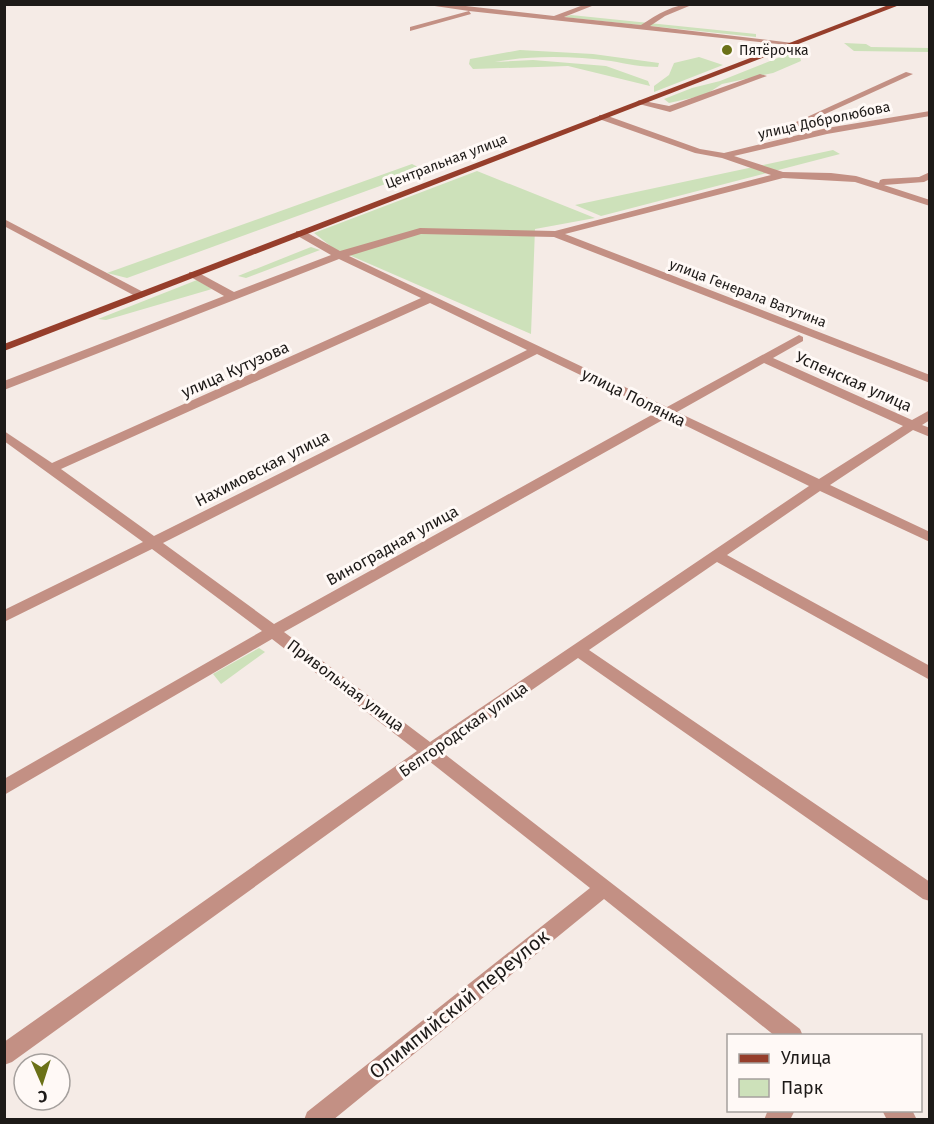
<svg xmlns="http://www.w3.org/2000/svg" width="934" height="1124" font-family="'Fira Sans',sans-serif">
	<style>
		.green { fill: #cde1ba }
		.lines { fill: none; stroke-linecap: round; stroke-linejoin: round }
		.minor { fill: #c39084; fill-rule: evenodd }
		.major { fill: #963e2b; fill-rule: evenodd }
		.poi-dot { fill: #6b7117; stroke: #fff9f6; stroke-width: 2 }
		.labels { text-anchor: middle; stroke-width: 6; stroke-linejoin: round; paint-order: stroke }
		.far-poi-label { font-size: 14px; fill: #1d1a18; stroke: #fff9f6; text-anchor: start }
		.far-street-label { font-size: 14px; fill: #1d1a18; stroke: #fff9f6 }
		.street-label { font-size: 16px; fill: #1d1a18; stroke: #fff9f6 }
		.near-street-label { font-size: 20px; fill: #1d1a18; stroke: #fff9f6 }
	</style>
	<rect width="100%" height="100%" fill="#f5ebe6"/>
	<g class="green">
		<path d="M571,15L756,34V37L563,17Z"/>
		<path d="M844,43L866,44L871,47L929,48V52L854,51Z"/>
		<path d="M520,50L593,54L659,63L658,67C642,67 627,64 611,61C573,56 533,55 495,62L533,60L606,66L648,81L650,86L568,66L473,69L469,64L470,59Z"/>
		<path d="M798,50L801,61L773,73L722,84L705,95L669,103L664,99L692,88L720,81Z"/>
		<path d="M699,57L723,65L654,92V86L669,75L674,63Z"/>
		<path d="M833,150L840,154L601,216L575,205Z"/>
		<path d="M412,164L424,170L127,278L107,273Z"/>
		<path d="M477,171L595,218L535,229L531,334L333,248L314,233Z"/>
		<path d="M311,247L320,250L246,278L238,276Z"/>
		<path d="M197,280L212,289L106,320L98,319Z"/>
		<path d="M259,648L265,652L221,684L213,674Z"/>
	</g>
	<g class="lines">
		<g class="minor">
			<path d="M421,4H448L554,16L586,4H597L564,17L641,25C658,14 673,4 694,4L665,16L650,26L801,44L797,46L469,11L471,14L410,31V27L469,11Z"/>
			<path d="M906,72L913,74L768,140L761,138Z"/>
			<path d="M760,74L767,76L670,112L635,103L639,100L669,106Z"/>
			<path d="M930,111V116L827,134L734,156L783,172L831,173L856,176L879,183L880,180L883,179L919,177L930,172V179L924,182L884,185L930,200V206L855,182L783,178L565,234L930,375V383L554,237L421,234L349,256L667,407L799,335L803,337V341L773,358L912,420L930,410V420L922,425L930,428V437L913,430L830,485L930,532V542L820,491L727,555L930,666V680L717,562L589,650L930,882V901L923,899L578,658L442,752L800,1029L803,1036H775L604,899L333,1120H304L307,1112L590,888L429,761L12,1062L4,1065V1042L417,751L272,639L4,795V779L262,631L152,549L4,622V610L143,542L4,441V431L52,463L421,298L339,259L4,390V381L224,296L189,276V272H197L234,292L331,255L296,235V231H304L340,251L420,228L555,231L771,175L722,158L695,153L599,119V115H605L700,149L724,153L827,128ZM430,303L527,350L154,536L61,469ZM537,354L657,412L274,624L163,543ZM764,363L903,426L819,479L677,412ZM668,417L809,486L430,742L284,632Z"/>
			<path d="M4,219L145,293L147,295L141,298L137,297L4,226Z"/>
			<path d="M768,1110H795L790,1120H764Z"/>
			<path d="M882,1110H912L917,1120H887Z"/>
		</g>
		<path class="major" d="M891,4H902L4,351V344Z"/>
	</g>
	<circle class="poi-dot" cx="727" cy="50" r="6"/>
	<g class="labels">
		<g class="far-poi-label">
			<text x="739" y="55">Пятёрочка</text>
		</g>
		<g class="far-street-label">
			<text transform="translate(824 120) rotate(-12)" y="5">улица Добролюбова</text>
			<text transform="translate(446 161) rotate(-21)" y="5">Центральная улица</text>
			<text transform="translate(748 293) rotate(21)" y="5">улица Генерала Ватутина</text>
		</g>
		<g class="street-label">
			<text transform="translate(235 369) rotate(-24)" y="6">улица Кутузова</text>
			<text transform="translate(854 381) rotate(24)" y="6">Успенская улица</text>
			<text transform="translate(634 397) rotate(26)" y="6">улица Полянка</text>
			<text transform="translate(262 468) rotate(-27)" y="6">Нахимовская улица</text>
			<text transform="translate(392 545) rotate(-29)" y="6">Виноградная улица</text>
			<text transform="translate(346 685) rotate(37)" y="6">Привольная улица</text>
			<text transform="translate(463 729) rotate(-35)" y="6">Белгородская улица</text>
		</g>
		<g class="near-street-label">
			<text transform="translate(459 1004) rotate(-39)" y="7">Олимпийский переулок</text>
		</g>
	</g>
	<rect width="934" height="1124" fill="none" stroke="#1d1a18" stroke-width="12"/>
	<rect x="727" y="1034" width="195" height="78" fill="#fff9f6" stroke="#a5a09d" stroke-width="1.5"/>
	<rect x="739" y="1054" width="30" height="9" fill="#963e2b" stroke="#a5a09d" stroke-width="1.5"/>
	<text x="781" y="1064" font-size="18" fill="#1d1a18">Улица</text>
	<rect x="739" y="1079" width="30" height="18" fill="#cde1ba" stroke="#a5a09d" stroke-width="1.5"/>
	<text x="781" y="1094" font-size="18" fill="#1d1a18">Парк</text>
	<g transform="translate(42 1082) rotate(177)"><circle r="28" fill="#fff9f6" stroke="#a5a09d" stroke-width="1.5"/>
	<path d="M0-4.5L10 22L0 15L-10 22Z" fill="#6b7117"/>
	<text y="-9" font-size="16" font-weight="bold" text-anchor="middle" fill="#1d1a18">С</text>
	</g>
</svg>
